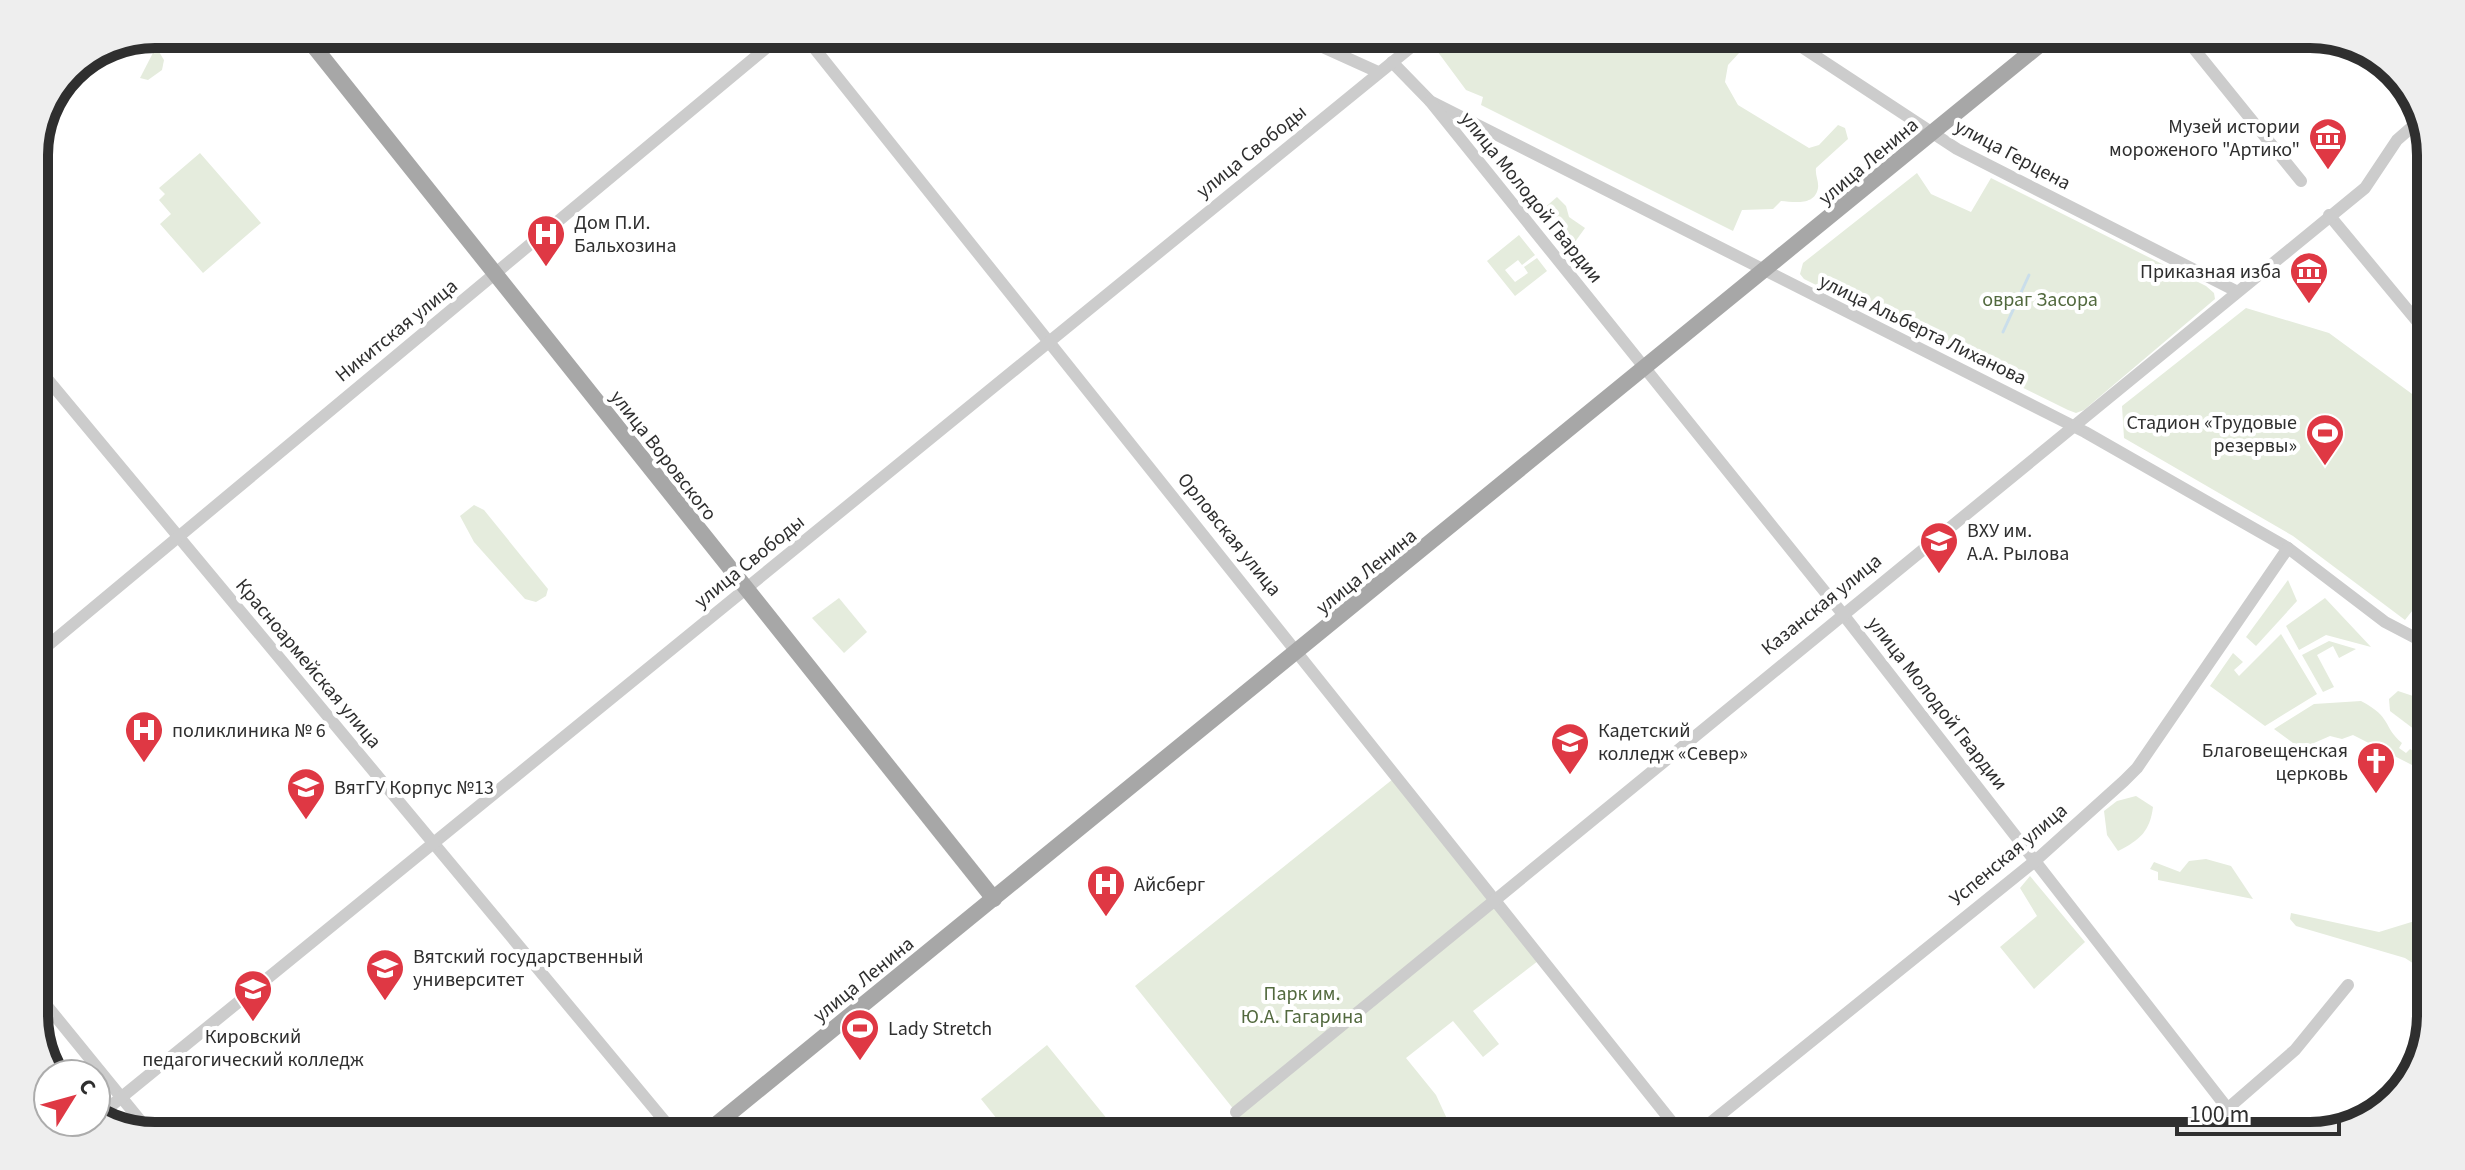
<svg xmlns="http://www.w3.org/2000/svg" width="2465" height="1170" font-family="'Source Sans 3',sans-serif">
	<style>
		.green { fill: #e5ecdd }
		.lines { fill: none; stroke-linecap: round; stroke-linejoin: round }
		.stream { stroke: #cadeeb; stroke-width: 3 }
		.minor { stroke: #ccc; stroke-width: 12 }
		.major { stroke: #a7a7a7; stroke-width: 16 }
		.labels { text-anchor: middle; stroke-width: 8; stroke-linejoin: round; paint-order: stroke }
		.poi-label { font-size: 20px; fill: #2f2f2f; stroke: #fff; text-anchor: start }
		.street-label { font-size: 20px; fill: #2f2f2f; stroke: #fff }
		.park-label { font-size: 20px; fill: #52693e; stroke: #fff }
		.rim { fill: none; stroke: #2f2f2f; stroke-width: 10 }
	</style>
	<rect width="100%" height="100%" fill="#fff"/>
	<g class="green">
		<path d="M1436,34H1714L1718,37L1744,34L1752,39L1728,65L1725,82L1738,105L1809,148L1819,145L1838,125L1845,128L1848,139L1816,168C1815,176 1819,181 1818,188C1815,206 1794,202 1781,201L1773,209L1742,210L1733,231L1481,105L1483,97L1466,90L1429,40Z"/>
		<path d="M156,47L164,60L162,70L148,80L140,78Z"/>
		<path d="M200,153L261,223L203,273L160,224L171,214L159,200L165,194L159,188Z"/>
		<path d="M1917,173L1931,194L1971,212L1991,178L2206,286L2214,293L2215,299L2084,410L2076,413L2068,410L1804,279L1800,274L1803,263Z"/>
		<path d="M1557,197L1566,206L1569,217L1585,228L1572,246L1559,242L1541,220L1542,210Z"/>
		<path d="M1519,235L1535,255L1522,265L1518,260L1505,270L1515,282L1528,273L1524,267L1537,258L1547,271L1515,296L1487,261Z"/>
		<path d="M2246,308L2329,333L2423,402L2431,403V556L2414,569L2416,606L2405,620L2293,536L2124,438L2122,406Z"/>
		<path d="M474,505L484,510L548,589L546,596L536,602L525,599L474,542L460,516Z"/>
		<path d="M2288,580L2297,601L2256,646L2246,637Z"/>
		<path d="M839,598L867,632L844,653L812,618Z"/>
		<path d="M2325,598L2371,647L2326,635L2299,650L2286,626Z"/>
		<path d="M2281,634L2317,694L2265,726L2210,686L2233,653L2243,662L2234,670L2239,676Z"/>
		<path d="M2329,641L2356,649L2339,658L2333,646L2317,655L2334,687L2323,692L2302,655Z"/>
		<path d="M2398,691L2431,702V737L2423,736L2390,711L2389,699Z"/>
		<path d="M2361,701C2393,718 2382,726 2402,743L2399,748L2406,753L2410,749L2416,753L2414,766L2353,735L2342,739L2330,736L2314,743L2308,757L2302,758L2297,746L2274,729L2314,704Z"/>
		<path d="M1393,779L1538,961L1473,1011L1499,1044L1483,1057L1453,1021L1406,1058L1436,1095L1448,1121L1460,1136H1255L1135,986Z"/>
		<path d="M2136,796L2153,807C2150,831 2140,840 2118,851L2107,835L2104,811L2117,801Z"/>
		<path d="M2206,859L2231,866L2253,899L2158,880V872L2150,869L2154,862L2180,872L2189,861Z"/>
		<path d="M2030,876L2085,942L2034,989L2000,947L2037,916L2020,888Z"/>
		<path d="M2291,913L2379,932L2431,916V975L2405,958L2296,926L2290,919Z"/>
		<path d="M1047,1045L1121,1136H988L1001,1124L981,1099Z"/>
	</g>
	<g class="lines">
		<path class="stream" d="M2003,332L2029,275"/>
		<g class="minor">
			<path d="M803,34L1683,1136"/>
			<path d="M1294,34L1378,72"/>
			<path d="M1782,34L1957,149L2236,291"/>
			<path d="M2182,34L2301,181"/>
			<path d="M1392,62L1430,101L2085,432L2288,548L2385,622L2431,646"/>
			<path d="M1430,101L1842,613L2228,1109"/>
			<path d="M2329,215L2431,338"/>
			<path d="M34,363L677,1136"/>
			<path d="M34,657L783,34"/>
			<path d="M2426,978L2431,980"/>
			<path d="M34,990L152,1135"/>
			<path d="M1236,1112L2365,188L2397,140L2421,119"/>
			<path d="M96,1118L1427,34"/>
			<path d="M1694,1136L2035,861L2124,781L2137,768L2288,548"/>
			<path d="M2196,1136L2295,1050L2348,985"/>
		</g>
		<g class="major">
			<path d="M304,34L994,899"/>
			<path d="M63,85L92,60"/>
			<path d="M702,1136L2053,34"/>
		</g>
	</g>
	<defs>
		<symbol id="museum-pin" viewBox="-11 -11 22 30"><path d="M0 17L-7.5 6A9.5 9.5 0 1 1 7.5 6Z" fill="#df3844" stroke="#fff"/><path d="M0-6L6-3V-2H-6V-3ZM-5-1h2V3h-2ZM-1-1h2V3h-2ZM3-1h2V3H3ZM-6 4H6V6H-6Z" fill="#fff"/></symbol>
		<symbol id="hospital-pin" viewBox="-11 -11 22 30"><path d="M0 17L-7.5 6A9.5 9.5 0 1 1 7.5 6Z" fill="#df3844" stroke="#fff"/><path d="M-5-5h3v3.5h4V-5h3V5h-3V1.5h-4V5h-3Z" fill="#fff"/></symbol>
		<symbol id="stadium-pin" viewBox="-11 -11 22 30"><path d="M0 17L-7.5 6A9.5 9.5 0 1 1 7.5 6Z" fill="#df3844" stroke="#fff"/><path d="M0-5a6.5 5 0 1 0 0 10a6.5 5 0 1 0 0-10ZM-3.5-1.8h7v3.6h-7Z" fill="#fff"/></symbol>
		<symbol id="university-pin" viewBox="-11 -11 22 30"><path d="M0 17L-7.5 6A9.5 9.5 0 1 1 7.5 6Z" fill="#df3844" stroke="#fff"/><path d="M0-5L7-2L0 1L-7-2ZM-4 1L0 2.5L4 1V4Q0 6-4 4Z" fill="#fff"/></symbol>
		<symbol id="church-pin" viewBox="-11 -11 22 30"><path d="M0 17L-7.5 6A9.5 9.5 0 1 1 7.5 6Z" fill="#df3844" stroke="#fff"/><path d="M-1.2-6h2.4v3.5h3.3v2.4h-3.3V6h-2.4V-.1h-3.3v-2.4h3.3Z" fill="#fff"/></symbol>
	</defs>
	<g fill-rule="evenodd">
		<use href="#museum-pin" x="2306" y="115" width="44" height="60"/>
		<use href="#hospital-pin" x="524" y="212" width="44" height="60"/>
		<use href="#museum-pin" x="2287" y="249" width="44" height="60"/>
		<use href="#stadium-pin" x="2303" y="411" width="44" height="60"/>
		<use href="#university-pin" x="1917" y="519" width="44" height="60"/>
		<use href="#hospital-pin" x="122" y="708" width="44" height="60"/>
		<use href="#university-pin" x="1548" y="720" width="44" height="60"/>
		<use href="#church-pin" x="2354" y="739" width="44" height="60"/>
		<use href="#university-pin" x="284" y="765" width="44" height="60"/>
		<use href="#hospital-pin" x="1084" y="862" width="44" height="60"/>
		<use href="#university-pin" x="363" y="946" width="44" height="60"/>
		<use href="#university-pin" x="231" y="967" width="44" height="60"/>
		<use href="#stadium-pin" x="838" y="1006" width="44" height="60"/>
	</g>
	<g class="labels">
		<g class="poi-label">
			<text x="2300" y="133" text-anchor="end">Музей истории<tspan x="2300" dy="23">мороженого "Артико"</tspan></text>
			<text x="574" y="229">Дом П.И.<tspan x="574" dy="23">Бальхозина</tspan></text>
			<text x="2281" y="278" text-anchor="end">Приказная изба</text>
			<text x="2297" y="429" text-anchor="end">Стадион «Трудовые<tspan x="2297" dy="23">резервы»</tspan></text>
			<text x="1967" y="537">ВХУ им.<tspan x="1967" dy="23">А.А. Рылова</tspan></text>
			<text x="172" y="737">поликлиника № 6</text>
			<text x="1598" y="737">Кадетский<tspan x="1598" dy="23">колледж «Север»</tspan></text>
			<text x="2348" y="757" text-anchor="end">Благовещенская<tspan x="2348" dy="23">церковь</tspan></text>
			<text x="334" y="794">ВятГУ Корпус №13</text>
			<text x="1134" y="891">Айсберг</text>
			<text x="413" y="963">Вятский государственный<tspan x="413" dy="23">университет</tspan></text>
			<text x="888" y="1035">Lady Stretch</text>
			<text x="253" y="1043" text-anchor="middle">Кировский<tspan x="253" dy="23">педагогический колледж</tspan></text>
		</g>
		<g class="street-label">
			<text transform="translate(1251 151) rotate(-39)" y="7">улица Свободы</text>
			<text transform="translate(2013 154) rotate(28)" y="7">улица Герцена</text>
			<text transform="translate(1868 161) rotate(-40)" y="7">улица Ленина</text>
			<text transform="translate(1532 197) rotate(51)" y="7">улица Молодой Гвардии</text>
			<text transform="translate(1923 329) rotate(26)" y="7">улица Альберта Лиханова</text>
			<text transform="translate(396 330) rotate(-39)" y="7">Никитская улица</text>
			<text transform="translate(664 455) rotate(52)" y="7">улица Воровского</text>
			<text transform="translate(1230 534) rotate(51)" y="7">Орловская улица</text>
			<text transform="translate(749 561) rotate(-39)" y="7">улица Свободы</text>
			<text transform="translate(1366 571) rotate(-39)" y="7">улица Ленина</text>
			<text transform="translate(1821 604) rotate(-39)" y="7">Казанская улица</text>
			<text transform="translate(309 663) rotate(50)" y="7">Красноармейская улица</text>
			<text transform="translate(1938 703) rotate(52)" y="7">улица Молодой Гвардии</text>
			<text transform="translate(2008 854) rotate(-40)" y="7">Успенская улица</text>
			<text transform="translate(863 979) rotate(-39)" y="7">улица Ленина</text>
		</g>
		<g class="park-label">
			<text x="2040" y="306">овраг Засора</text>
			<text x="1302" y="1000">Парк им.<tspan x="1302" dy="23">Ю.А. Гагарина</tspan></text>
		</g>
	</g>
	<path d="M0 0H2465V1170H0ZM155 48H2310A107 107 0 0 1 2417 155V1015A107 107 0 0 1 2310 1122H155A107 107 0 0 1 48 1015V155A107 107 0 0 1 155 48Z" fill="#eee" fill-rule="evenodd"/>
	<path class="rim" d="M155 48H2310A107 107 0 0 1 2417 155V1015A107 107 0 0 1 2310 1122H155A107 107 0 0 1 48 1015V155A107 107 0 0 1 155 48Z"/>
	<g transform="translate(72 1098) rotate(53)"><circle r="38" fill="#ffffff" stroke="#acacac" stroke-width="2"/>
	<path d="M0-6L14 30L0 20L-14 30Z" fill="#df3844"/>
	<text y="-12" font-size="22" font-weight="bold" text-anchor="middle" fill="#2f2f2f">С</text>
	</g>
	<path d="M2177 1122v12h162v-12" fill="none" stroke="#2f2f2f" stroke-width="4"/>
	<text x="2189" y="1122" font-size="24" fill="#2f2f2f" stroke="#ffffff" stroke-width="6" paint-order="stroke">100 m</text>
</svg>
